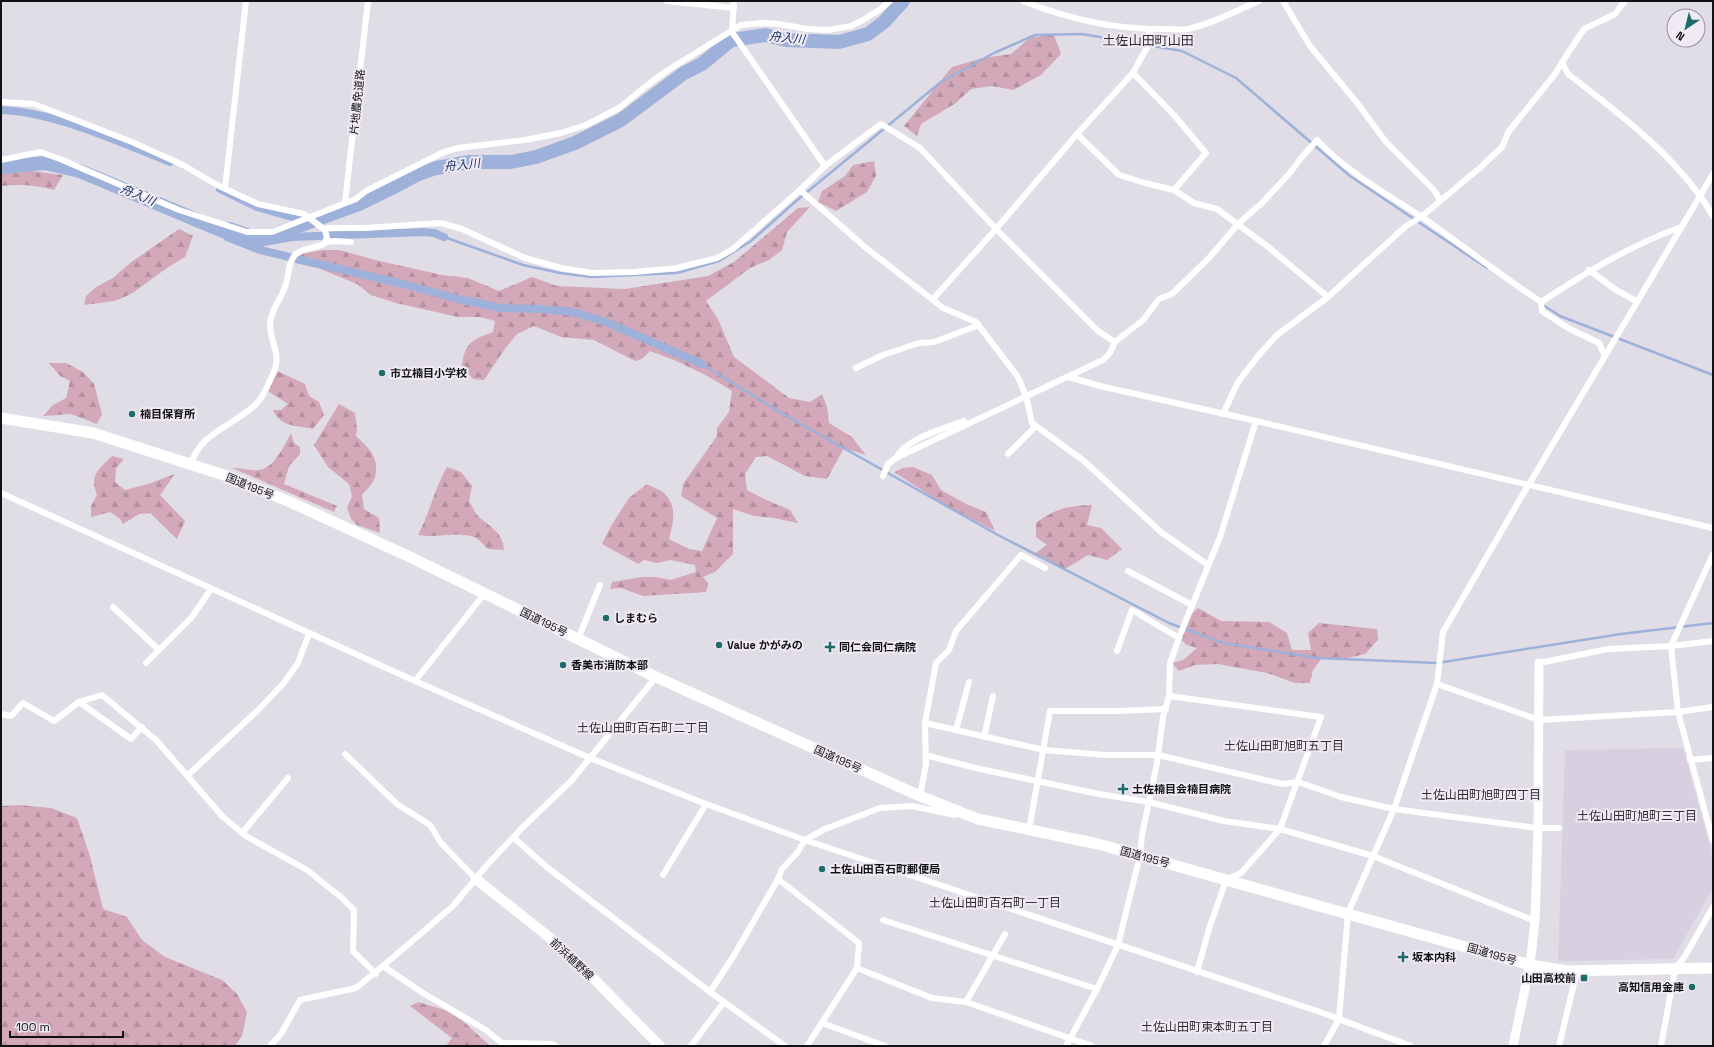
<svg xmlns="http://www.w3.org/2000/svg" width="1714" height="1047" font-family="'Space Grotesk','Noto Sans JP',sans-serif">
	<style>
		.built { fill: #d8d0e0 }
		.forest { fill: url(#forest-firs) }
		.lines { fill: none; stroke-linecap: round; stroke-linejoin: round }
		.stream { stroke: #9db1da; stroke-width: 2.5 }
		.canal { stroke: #9db1da; stroke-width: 8 }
		.river { stroke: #9db1da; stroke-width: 14 }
		.street { stroke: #fff; stroke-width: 6 }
		.secondary { stroke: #fff; stroke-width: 9 }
		.primary { stroke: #fff; stroke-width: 10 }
		.highway { stroke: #fff; stroke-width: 11 }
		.poi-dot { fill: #1e6b6c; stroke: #efeaf3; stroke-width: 1.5 }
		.labels { text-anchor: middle; stroke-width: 4; stroke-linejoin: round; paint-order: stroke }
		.street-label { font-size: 11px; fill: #121114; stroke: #efeaf3 }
		.poi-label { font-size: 11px; font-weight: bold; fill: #121114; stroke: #efeaf3; text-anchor: start }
		.water-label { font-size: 12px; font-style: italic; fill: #1e3568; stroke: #efeaf3 }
		.neighbourhood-label { font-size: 12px; fill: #302d34; stroke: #efeaf3 }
		.quarter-label { font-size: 13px; fill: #302d34; stroke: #efeaf3 }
	</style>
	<defs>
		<pattern id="forest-firs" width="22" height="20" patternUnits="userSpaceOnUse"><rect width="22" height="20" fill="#d3a8b9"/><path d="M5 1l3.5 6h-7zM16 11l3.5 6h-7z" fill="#b4909e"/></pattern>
	</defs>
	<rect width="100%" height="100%" fill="#e1dde6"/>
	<path class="built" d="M1683,748L1713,857V888L1673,959L1558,961L1565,750Z"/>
	<g class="forest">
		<path d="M1054,35L1061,54L1041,75L1013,90L992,86L971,89L956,103L921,124L917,136L904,126L952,67L983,58L1011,54L1031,37Z"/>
		<path d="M874,161L876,176L867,192L836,211L818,202L822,191L845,176L853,165Z"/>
		<path d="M31,171L63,175L54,190C36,185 20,184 1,186V174Z"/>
		<path d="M810,207L787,232L782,250L769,260L750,268L706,301L718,319L734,357L789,398L810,402L822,394L827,407L829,423L852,437L866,455L844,448L827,479L805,476L767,456L756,457L745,474L747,490L764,499L790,510L798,523L774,518L754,516L733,509V554L715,572L703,577L708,583L706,592L643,596L621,588L610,589L612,582L642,577H656L671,580L696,572L695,565L670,560L657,563L644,560L638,564L602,544L611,526L629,498L647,484C652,487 659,489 664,493C678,506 673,523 669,539L689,549L702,551L717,518L681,496L683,484L717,436V428L729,412L732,391C706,374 679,361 650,351L642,359L635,361L594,340L561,337L534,326L517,334L504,350L484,380L473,379L462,366C465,342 472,340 493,332L495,321L480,317H458L396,303L371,295L357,284L318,268L295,263L302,254L322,250H339L379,261L442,275L468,278L499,291L532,277L557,286L625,289L708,276L734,262L798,208Z"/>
		<path d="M179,229L193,236L185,257L167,268L131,294L115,301L84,305L86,296L96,287L113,278L130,263Z"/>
		<path d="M49,363H66L83,372L94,384L102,414L97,424L71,414L43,416L53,405L66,398L70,381L60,376Z"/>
		<path d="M277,371L305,384L309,396L319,402L324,415L313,429C297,425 281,428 273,410H281L288,404L266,390Z"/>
		<path d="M339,404L355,413L357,429L356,436C369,448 380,458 375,477C374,483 366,490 362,495L364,509L379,518L380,533L357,525L351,519L347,508L352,496L349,484L328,467L314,445Z"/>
		<path d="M291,433L294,443L300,447V454L289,466L284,484L337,506L334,512L232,468C241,468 250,471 258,470C273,470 285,445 291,433Z"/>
		<path d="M112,456L124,459L116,468L115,482L125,490L148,484L175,474L160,495L185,521L177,539L150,513L139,514L123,524L120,519L110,512L91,517V506L97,495C89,475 98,470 112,456Z"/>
		<path d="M447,467L461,472L472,486L469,501C472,506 474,511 477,515C489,527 503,531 504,550L488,549C484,546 480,540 476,538C458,530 437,539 418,535C430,513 434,489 447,467Z"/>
		<path d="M913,467L932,475L941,490L968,505L986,512L995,531L943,504L894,472L903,468Z"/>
		<path d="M1092,505L1087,525L1101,528L1122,549L1107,560L1088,555L1065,569L1034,554L1047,545L1036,537V523C1056,508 1068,506 1092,505Z"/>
		<path d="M1198,608L1221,621L1269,622L1287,633L1292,650H1311L1308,633L1319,623L1377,629L1378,640L1365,654L1347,658L1321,659L1313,670L1310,683H1295L1267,673L1218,664L1195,665L1179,671L1172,663L1183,660L1197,648L1187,645L1177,637L1186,619Z"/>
		<path d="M19,805L51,808L77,818L90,856L103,909L127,917L142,940L165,957L222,980L237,994L247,1012L242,1036L235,1046H1V806Z"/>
		<path d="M418,1002L445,1010L464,1022L490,1046H446L452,1038L410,1006Z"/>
	</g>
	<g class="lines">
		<g class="stream">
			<path d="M444,237L523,265L560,273L591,277L677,273L719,261L751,241L795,202L941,82L994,53L1035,35L1082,34L1182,51L1236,78L1350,176L1487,268"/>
			<path d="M1543,305L1560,316L1713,375"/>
			<path d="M702,364L776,410L998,535L1169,623L1223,643L1318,658L1437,663L1621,634L1713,623"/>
		</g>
		<g class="canal">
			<path d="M1,110C55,112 120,142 170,162"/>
			<path d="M220,189L257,207L309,222"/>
			<path d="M223,231L227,237L260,250L407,285L458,299L501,308L541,309L573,312L606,322L702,364"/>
			<path d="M239,236L258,243L292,237L423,232L434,233L444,237"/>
		</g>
		<path class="river" d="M1,167L45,163L80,171L223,231L230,229L250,236L266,238L359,204L392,188L416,175L436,168L470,162H511L536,157L575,143L621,120L684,73L702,64L731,40L766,35L786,40L839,42L868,34L884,22L903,1"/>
		<g class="street">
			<path d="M667,1L734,8"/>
			<path d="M734,1L732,32L825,166L800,190L865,247L943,308L976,322L1018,377L1026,396L1032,423L1084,461L1161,532L1208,565"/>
			<path d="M1023,1C1068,19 1118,30 1166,29C1173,29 1181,30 1188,29C1212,24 1236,11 1259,1"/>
			<path d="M1283,1L1310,46L1358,104L1386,142L1434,190L1440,200"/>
			<path d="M1562,62L1568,74C1621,115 1679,158 1713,216"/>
			<path d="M1133,73L1174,115L1206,153L1174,190"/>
			<path d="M1,102L34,104L78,121L132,142L183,165L219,186L258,204L304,214L325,230L327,238L324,244C316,248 301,248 295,255C288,263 289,274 286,284C282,298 270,310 270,326C271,345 282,354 273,374C268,384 264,397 255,405C233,426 200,433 191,464"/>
			<path d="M1077,134L1119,175L1145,183L1174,190L1194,203L1217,209L1267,246L1328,297"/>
			<path d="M1,160L40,152L60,159L179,210L247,232H272L356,199L366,191L444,152L458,148L525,140L561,133L586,125L619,108L646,86L668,70L741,25L763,23L779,24L807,29L828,30L851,26L863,20L879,10L890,1"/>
			<path d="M825,166L881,124L920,148L996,229L1098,331L1115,342L1110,353L1103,360L896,458L888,464L883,476"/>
			<path d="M225,188L246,1"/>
			<path d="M345,202L368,1"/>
			<path d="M324,229L329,228H365L441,223L462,229L525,258L561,268L592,273L635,272L677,268L717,258L733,249L800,190"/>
			<path d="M326,242L335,241L351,242"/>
			<path d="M1589,270L1616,290L1636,301"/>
			<path d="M933,299L996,229L1077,134L1133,73L1151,40L1149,29"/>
			<path d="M1541,302C1587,272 1629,246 1681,227"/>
			<path d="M1541,302L1542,311L1568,328L1599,343L1605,356"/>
			<path d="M1115,342L1143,320L1159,299L1172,294L1209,258L1238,224L1262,203L1289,174L1302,157L1317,140C1347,172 1385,193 1422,217C1462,245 1500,275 1541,302"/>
			<path d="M856,368L883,355L919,343L934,342L979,325"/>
			<path d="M1069,377L1100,386L1256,421L1713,528"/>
			<path d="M1223,414L1238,382L1258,356L1277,335L1328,297L1406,226L1421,217L1481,167L1502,147L1509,131L1555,74L1566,56L1584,29L1615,14L1625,1"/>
			<path d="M1008,454L1036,426"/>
			<path d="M896,458C905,439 945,428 964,421"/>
			<path d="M1,493L415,681L590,758L706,804L805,840L1320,1012L1411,1046"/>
			<path d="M1713,554L1671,646L1678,712L1713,841"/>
			<path d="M1128,571L1192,605"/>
			<path d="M113,607L159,650"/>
			<path d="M578,639L600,585"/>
			<path d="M1117,651L1132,610L1179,638"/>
			<path d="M146,663L192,617L211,589"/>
			<path d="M1539,663L1608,649L1671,646L1713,641"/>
			<path d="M415,681L485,593"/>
			<path d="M1437,684L1539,720L1678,712L1713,707"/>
			<path d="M1169,696L1321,717L1280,829L1241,873L1226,880L1209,929L1197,972"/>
			<path d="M79,702L131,739L142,727"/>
			<path d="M1,714L11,716L23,703L54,721L79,702L102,695L156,740L223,817L246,836L307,870L342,898L354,910L353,951L376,974"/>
			<path d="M925,723L1044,750L1105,755H1158L1282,784L1298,782L1341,797L1394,809L1538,828H1559"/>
			<path d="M956,730L969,682"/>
			<path d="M984,737L993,696"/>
			<path d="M345,754L397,804L430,825L441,843L476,879"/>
			<path d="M925,755L980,769L1099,794L1149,802L1224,821L1280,829L1373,856L1535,921"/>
			<path d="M1690,760L1713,758"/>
			<path d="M188,775L257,711L283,684L298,663L309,634"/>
			<path d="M920,796L926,764L925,723L936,663L949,650L956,631L1021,555L1045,568"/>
			<path d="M1029,830L1050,711H1118L1166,709"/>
			<path d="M242,833L288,778"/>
			<path d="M514,838L548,868L710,992L785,1046"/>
			<path d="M663,875L706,804"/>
			<path d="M778,879L859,943L857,968L807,1046"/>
			<path d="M883,920L1097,989"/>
			<path d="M857,968L932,998L966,1002L1092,1046"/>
			<path d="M710,992L733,957L778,879L782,869L797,853L805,840L825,829L880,808L912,806L955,815"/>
			<path d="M966,1002L1005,934"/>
			<path d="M822,1023L885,1046"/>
			<path d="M503,1043L552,1044L556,1046"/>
			<path d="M270,1046L281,1034L300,1000L356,988L383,966"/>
			<path d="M505,1046L486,1030L423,993L383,966L453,906L487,865L521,829L572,780L656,677"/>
			<path d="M691,1046L724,1002"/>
			<path d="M1066,1046L1097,989L1118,945L1140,855L1142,835L1157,763L1163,717L1169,696L1170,663L1180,635L1220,537L1256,421"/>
			<path d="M1324,1046L1339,1019L1348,913L1394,809L1437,684L1443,632L1519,501L1713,174"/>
			<path d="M1559,1046L1577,971"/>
			<path d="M1661,1046L1675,969L1685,956L1713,907"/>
		</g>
		<path class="secondary" d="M1513,1046L1530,965L1535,921L1538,828L1539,663"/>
		<path class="primary" d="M476,879L549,937L592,977L660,1046"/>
		<path class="highway" d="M1,418L93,433L230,477L290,502L410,557L656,677L920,796L978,819L1098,844L1530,965L1567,971L1713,968"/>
	</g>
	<g class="poi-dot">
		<circle cx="382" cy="373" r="4"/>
		<circle cx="132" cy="414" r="4"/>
		<circle cx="606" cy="618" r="4"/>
		<circle cx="719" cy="645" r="4"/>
		<path d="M828 641h4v4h4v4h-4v4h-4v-4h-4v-4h4z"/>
		<circle cx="563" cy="665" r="4"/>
		<path d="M1121 783h4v4h4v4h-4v4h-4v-4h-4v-4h4z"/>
		<circle cx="822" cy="869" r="4"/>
		<path d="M1401 951h4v4h4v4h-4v4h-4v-4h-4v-4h4z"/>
		<rect x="1580" y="974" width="8" height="8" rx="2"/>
		<circle cx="1692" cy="987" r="4"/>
	</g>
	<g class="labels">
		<g class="street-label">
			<text transform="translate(357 102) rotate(-84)" y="4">片地農免道路</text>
			<text transform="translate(250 486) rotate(22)" y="4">国道195号</text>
			<text transform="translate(544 622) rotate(26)" y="4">国道195号</text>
			<text transform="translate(838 759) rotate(24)" y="4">国道195号</text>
			<text transform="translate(1145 857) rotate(15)" y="4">国道195号</text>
			<text transform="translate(1492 954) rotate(16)" y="4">国道195号</text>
			<text transform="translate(572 959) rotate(43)" y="4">前浜植野線</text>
		</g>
		<g class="poi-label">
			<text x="390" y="377">市立楠目小学校</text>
			<text x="140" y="418">楠目保育所</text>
			<text x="614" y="622">しまむら</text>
			<text x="727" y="649">Value かがみの</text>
			<text x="839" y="651">同仁会同仁病院</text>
			<text x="571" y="669">香美市消防本部</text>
			<text x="1132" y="793">土佐楠目会楠目病院</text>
			<text x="830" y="873">土佐山田百石町郵便局</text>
			<text x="1412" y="961">坂本内科</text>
			<text x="1576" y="982" text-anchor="end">山田高校前</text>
			<text x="1684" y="991" text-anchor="end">高知信用金庫</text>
		</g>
		<g class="water-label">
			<text transform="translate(787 38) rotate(6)" y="4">舟入川</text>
			<text transform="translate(462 165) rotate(-6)" y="4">舟入川</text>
			<text transform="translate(138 195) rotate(23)" y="4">舟入川</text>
		</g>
		<g class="neighbourhood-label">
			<text x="643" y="732">土佐山田町百石町二丁目</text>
			<text x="1284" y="750">土佐山田町旭町五丁目</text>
			<text x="1481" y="799">土佐山田町旭町四丁目</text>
			<text x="1637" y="820">土佐山田町旭町三丁目</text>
			<text x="995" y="907">土佐山田町百石町一丁目</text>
			<text x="1207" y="1031">土佐山田町東本町五丁目</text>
		</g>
		<g class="quarter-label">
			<text x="1148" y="45">土佐山田町山田</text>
		</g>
	</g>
	<rect width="1714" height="1047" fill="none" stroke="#121114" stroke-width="4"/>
	<g transform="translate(1686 28) rotate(215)"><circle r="19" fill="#efeaf3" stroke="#97939a"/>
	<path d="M0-3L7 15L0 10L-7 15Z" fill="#1e6b6c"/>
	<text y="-6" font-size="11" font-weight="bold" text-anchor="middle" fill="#121114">N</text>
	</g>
	<path d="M10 1031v6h113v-6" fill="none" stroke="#121114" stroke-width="2"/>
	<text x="16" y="1031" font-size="12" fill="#121114" stroke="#efeaf3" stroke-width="3" paint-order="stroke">100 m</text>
</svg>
